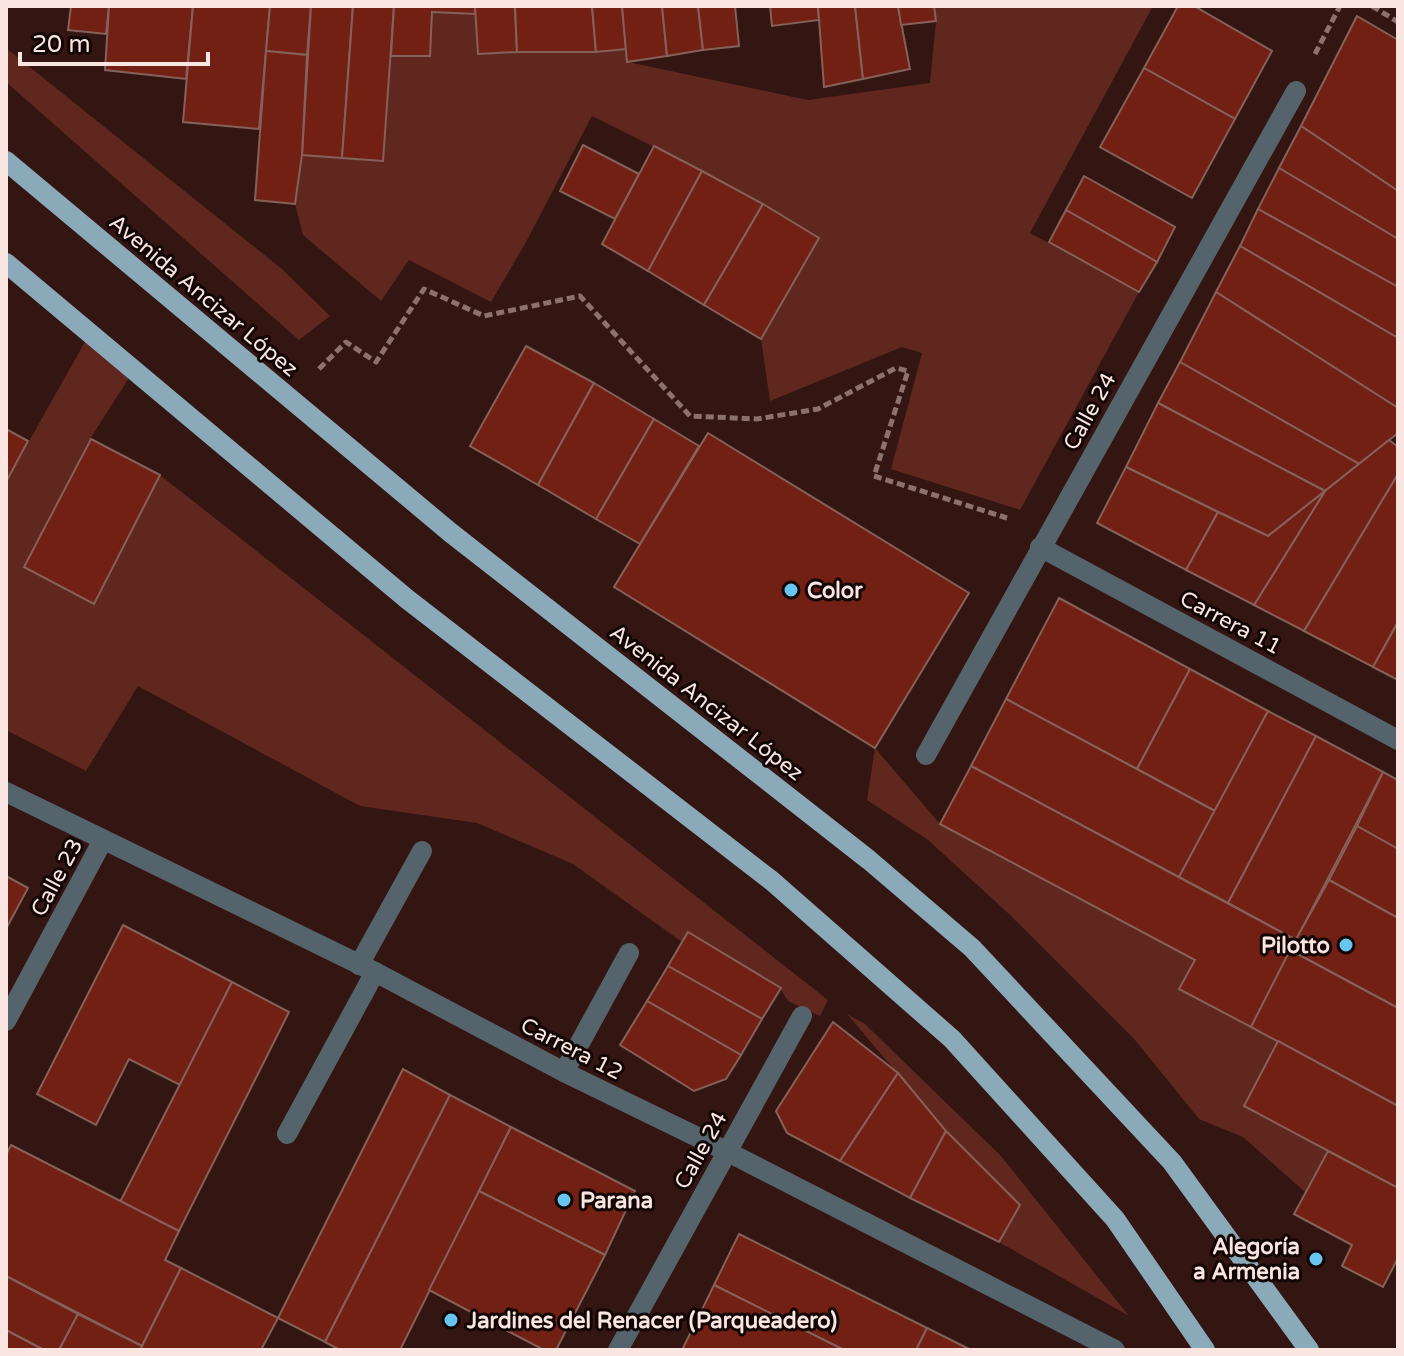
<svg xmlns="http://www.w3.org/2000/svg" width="1404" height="1356" font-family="'Varela Round',sans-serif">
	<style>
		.green { fill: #60271f }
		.building { fill: #721f14; stroke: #85615a; stroke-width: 2 }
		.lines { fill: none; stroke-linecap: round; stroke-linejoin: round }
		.path { stroke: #8c726e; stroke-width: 5; stroke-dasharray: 8 4; stroke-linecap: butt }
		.minor { stroke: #55646c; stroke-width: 20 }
		.major { stroke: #8aa9b9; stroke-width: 20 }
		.poi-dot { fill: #68c4f0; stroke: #120604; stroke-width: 3 }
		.labels { text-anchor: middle; stroke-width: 6; stroke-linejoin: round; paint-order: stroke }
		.street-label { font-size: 22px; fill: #fbe5e1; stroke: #120604 }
		.poi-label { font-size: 22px; font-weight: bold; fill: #fbe5e1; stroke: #120604; text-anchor: start }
	</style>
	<rect width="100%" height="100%" fill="#331511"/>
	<g class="green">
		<path d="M934,6H1153L1030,233L1139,292L1020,510L891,469L922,353L902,347L770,401L761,339L819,238L702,171L592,116L525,244L491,302L409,260L381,301L303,235L295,204L302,155L383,161L391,56H430L432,12L476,14L479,54L626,49L628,62L808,100L930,83L936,21Z"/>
		<path d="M6,48L282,269L330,316L299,340L6,82Z"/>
		<path d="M90,333L134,370L90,439L25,567L94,604L160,475L828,1000L820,1016L788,1001L780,988L689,932L682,942L573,864L477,823L360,806L138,686L86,771L6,730V482Z"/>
		<path d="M875,748L940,824L1195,960L1180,990L1278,1041L1244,1106L1328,1151L1305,1192L1243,1137L1199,1119L1135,1040L1009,914L928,840L867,800Z"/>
		<path d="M847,1014L865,1024L1001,1156L1129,1316L999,1242L1020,1205L946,1131Z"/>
	</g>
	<g class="building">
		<path d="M71,6H109L106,34L68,30Z"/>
		<path d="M109,6H193L186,79L105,70Z"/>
		<path d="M193,6H270L259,129L183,122Z"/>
		<path d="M270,6H311L307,55L266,51Z"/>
		<path d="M311,6H353L342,158L302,155Z"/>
		<path d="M353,6H394L383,161L342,158Z"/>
		<path d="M394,6H475L476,14L432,12L430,56H391Z"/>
		<path d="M475,6H515L517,52L478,54Z"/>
		<path d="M515,6H592L596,52H517Z"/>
		<path d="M592,6H622L626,49L596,52Z"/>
		<path d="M622,6H662L667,56L627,62Z"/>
		<path d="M662,6H698L703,50L667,56Z"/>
		<path d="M698,6H735L739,46L703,50Z"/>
		<path d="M770,6H818L819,20L772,26Z"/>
		<path d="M818,6H855L863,79L824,87Z"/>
		<path d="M855,6H898L910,69L863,79Z"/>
		<path d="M898,6H934L936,21L901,25Z"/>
		<path d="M1178,6H1194L1272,51L1235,119L1144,68Z"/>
		<path d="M1357,16L1398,40V191L1301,126Z"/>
		<path d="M266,51L307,55L302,155L295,204L255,200Z"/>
		<path d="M1144,68L1235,119L1192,198L1100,147Z"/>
		<path d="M1301,126L1398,191V239L1279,168Z"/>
		<path d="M583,145L639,174L615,219L560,191Z"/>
		<path d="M654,146L702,171L648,271L602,244Z"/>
		<path d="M1279,168L1398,239V287L1258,209Z"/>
		<path d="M702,171L763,204L704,305L648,271Z"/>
		<path d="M1084,176L1175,227L1157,262L1066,210Z"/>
		<path d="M763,204L819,238L761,339L704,305Z"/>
		<path d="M1258,209L1398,287V338L1240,246Z"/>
		<path d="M1066,210L1157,262L1139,292L1049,242Z"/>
		<path d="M1240,246L1398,338V408L1216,292Z"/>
		<path d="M1216,292L1398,408V433L1359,464L1180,362Z"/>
		<path d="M526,346L594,383L538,485L470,446Z"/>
		<path d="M1180,362L1359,464L1325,491L1158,403Z"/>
		<path d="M594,383L654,419L596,519L538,485Z"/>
		<path d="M1158,403L1325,491L1268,536L1126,467Z"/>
		<path d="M654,419L699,446L640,544L596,519Z"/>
		<path d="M6,429L28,441L6,482Z"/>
		<path d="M708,433L969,593L875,748L614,587Z"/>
		<path d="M91,439L160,475L94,604L24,567Z"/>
		<path d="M1389,440L1398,447V474L1304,631L1254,605L1325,491Z"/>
		<path d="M1126,467L1218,512L1186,570L1097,523Z"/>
		<path d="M1398,474V622L1373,667L1304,631Z"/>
		<path d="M1325,491L1254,605L1186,570L1218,512L1268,536Z"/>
		<path d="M1059,598L1190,669L1137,769L1006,699Z"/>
		<path d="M1397,624H1398V680L1373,667Z"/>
		<path d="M1190,669L1268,711L1215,811L1137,769Z"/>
		<path d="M1006,699L1215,811L1179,877L971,766Z"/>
		<path d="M1268,711L1316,736L1228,903L1179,877Z"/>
		<path d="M1316,736L1383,772L1296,940L1228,903Z"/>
		<path d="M971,766L1296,940L1251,1027L1179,989L1195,960L940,824Z"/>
		<path d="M1383,772L1398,780V849L1357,826Z"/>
		<path d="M1357,826L1398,849V918L1329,880Z"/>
		<path d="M6,876L28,888L6,929Z"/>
		<path d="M1329,880L1398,918V1008L1290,950Z"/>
		<path d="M123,925L232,982L180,1085L129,1059L96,1125L37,1094Z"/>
		<path d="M688,932L781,988L762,1019L668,966Z"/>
		<path d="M1290,950L1398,1008V1106L1251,1027Z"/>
		<path d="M668,966L762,1019L741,1055L647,1001Z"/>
		<path d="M232,982L289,1012L179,1231L120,1202Z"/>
		<path d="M647,1001L741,1055L726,1079L694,1091L620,1045Z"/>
		<path d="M833,1022L898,1073L840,1161L787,1133L776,1111Z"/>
		<path d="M1278,1041L1398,1106V1188L1244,1106Z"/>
		<path d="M403,1069L450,1095L325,1342L278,1318Z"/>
		<path d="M898,1073L946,1131L910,1198L840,1161Z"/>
		<path d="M450,1095L511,1127L400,1350H340L325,1342Z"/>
		<path d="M511,1127L635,1191L605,1255L479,1191Z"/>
		<path d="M946,1131L1020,1205L999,1242L910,1198Z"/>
		<path d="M11,1145L179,1231L165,1260L181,1268L142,1346L6,1276V1155Z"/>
		<path d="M1328,1151L1398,1188V1258L1383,1287L1342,1266L1352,1245L1294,1214Z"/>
		<path d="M479,1191L605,1255L556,1350H544L429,1290Z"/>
		<path d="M739,1234L927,1328L916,1350H844L714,1285Z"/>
		<path d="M181,1268L278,1318L261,1350H140Z"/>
		<path d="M6,1276L78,1314L59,1350H44L6,1330Z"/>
		<path d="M714,1285L844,1350H682Z"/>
		<path d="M78,1314L142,1346L140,1350H59Z"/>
		<path d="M927,1328L971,1350H916Z"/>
		<path d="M6,1330L44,1350H6Z"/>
	</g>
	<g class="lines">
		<g class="path">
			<path d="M1372,6L1398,22"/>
			<path d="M1315,54L1340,6"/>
			<path d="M319,369L346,342L376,362L424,289L484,316L580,296L690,416L757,419L818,409L896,368L908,371L874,476L1007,518"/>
		</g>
		<g class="minor">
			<path d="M1040,547L1398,740"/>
			<path d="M926,755L1296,91"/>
			<path d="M6,792L375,972L564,1072L726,1151L1115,1350"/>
			<path d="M359,965L422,851"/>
			<path d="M6,1021L103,840"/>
			<path d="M564,1072L629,953"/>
			<path d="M287,1134L375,972"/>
			<path d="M618,1350L802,1016"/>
		</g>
		<g class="major">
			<path d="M6,161L451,533L869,860L972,948L1172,1162L1309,1350"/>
			<path d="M6,263L407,599L772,881L952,1039L1115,1219L1205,1350"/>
		</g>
	</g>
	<g class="poi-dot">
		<circle cx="791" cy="590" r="8"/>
		<circle cx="1346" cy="945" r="8"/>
		<circle cx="564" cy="1200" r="8"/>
		<circle cx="1316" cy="1259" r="8"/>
		<circle cx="451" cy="1320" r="8"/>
	</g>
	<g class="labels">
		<g class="street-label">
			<text transform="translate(204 295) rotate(40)" y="8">Avenida Ancizar López</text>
			<text transform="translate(1089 411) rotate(-61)" y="8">Calle 24</text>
			<text transform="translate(1231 622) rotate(28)" y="8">Carrera 11</text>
			<text transform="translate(707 702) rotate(38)" y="8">Avenida Ancizar López</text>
			<text transform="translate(56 877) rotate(-62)" y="8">Calle 23</text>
			<text transform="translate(572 1048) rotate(27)" y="8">Carrera 12</text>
			<text transform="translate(700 1150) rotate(-61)" y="8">Calle 24</text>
		</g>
		<g class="poi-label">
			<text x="807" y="598">Color</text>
			<text x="1330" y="953" text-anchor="end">Pilotto</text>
			<text x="580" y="1208">Parana</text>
			<text x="1300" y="1254" text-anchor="end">Alegoría<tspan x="1300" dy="25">a Armenia</tspan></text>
			<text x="467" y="1328">Jardines del Renacer (Parqueadero)</text>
		</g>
	</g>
	<rect width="1404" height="1356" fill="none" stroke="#fbe5e1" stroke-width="16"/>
	<path d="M20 52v12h188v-12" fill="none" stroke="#fbe5e1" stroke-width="4"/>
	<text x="32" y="52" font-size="24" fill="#fbe5e1" stroke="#120604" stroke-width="6" paint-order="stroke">20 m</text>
</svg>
